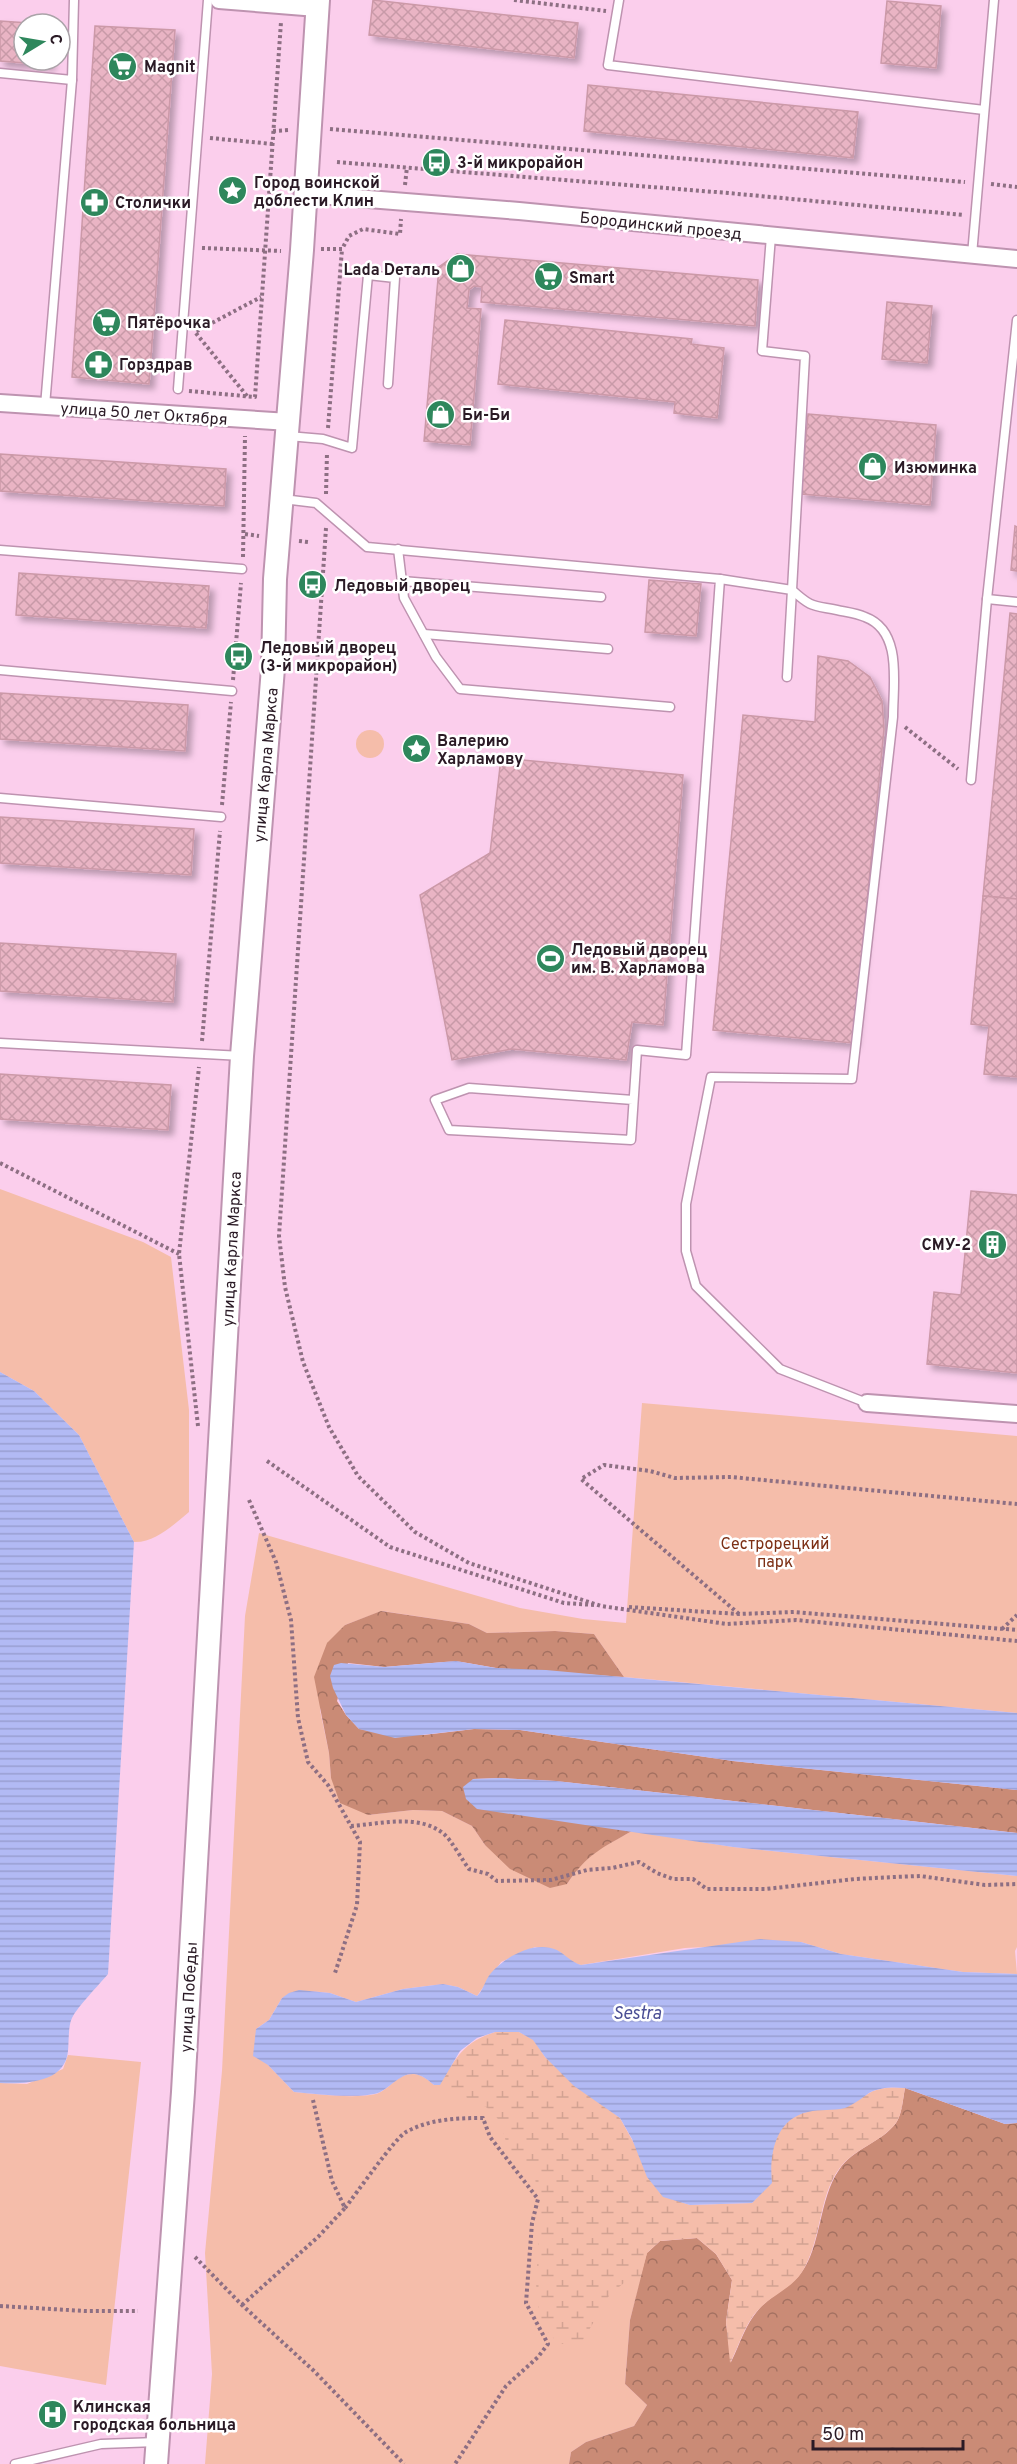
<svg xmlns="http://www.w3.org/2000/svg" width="1017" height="2464" font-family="Overpass,sans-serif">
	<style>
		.green { fill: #f5bdaa }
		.forest { fill: url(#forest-crowns) }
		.wetland { fill: url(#wetland-marsh) }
		.water { fill: url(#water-rules) }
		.building { fill: url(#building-cross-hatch); stroke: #cc99a8; stroke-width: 1.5; filter: url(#shadow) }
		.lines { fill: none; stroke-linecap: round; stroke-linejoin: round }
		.lane-casing { stroke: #be93b0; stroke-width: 11 }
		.street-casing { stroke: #be93b0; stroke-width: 20 }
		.secondary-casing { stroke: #be93b0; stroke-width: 26 }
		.path { stroke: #8d6f83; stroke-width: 4; stroke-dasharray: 3 3; stroke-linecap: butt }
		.lane { stroke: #fff; stroke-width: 8 }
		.street { stroke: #fff; stroke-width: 16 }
		.secondary { stroke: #fff; stroke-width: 22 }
		.labels { text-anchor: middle; stroke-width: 5; stroke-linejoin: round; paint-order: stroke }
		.poi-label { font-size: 16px; font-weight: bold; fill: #2a1a25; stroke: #fff; text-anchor: start }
		.street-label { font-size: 16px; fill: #2a1a25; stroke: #fff }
		.park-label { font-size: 16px; fill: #7c2f14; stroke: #fff }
		.water-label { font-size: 18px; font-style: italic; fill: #4b4f95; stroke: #fff }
	</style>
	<defs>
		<pattern id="forest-crowns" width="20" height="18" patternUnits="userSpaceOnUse" patternTransform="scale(1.5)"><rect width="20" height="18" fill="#ca8b76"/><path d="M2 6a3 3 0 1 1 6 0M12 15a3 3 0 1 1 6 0" fill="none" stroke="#a47161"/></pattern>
		<pattern id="wetland-marsh" width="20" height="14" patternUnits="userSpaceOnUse" patternTransform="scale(1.5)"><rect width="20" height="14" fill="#f5bdaa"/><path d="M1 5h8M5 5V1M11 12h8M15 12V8" fill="none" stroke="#d2a292"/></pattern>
		<pattern id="water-rules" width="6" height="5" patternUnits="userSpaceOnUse" patternTransform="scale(1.5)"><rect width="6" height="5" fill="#b2baf4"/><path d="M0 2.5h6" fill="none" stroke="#999fd1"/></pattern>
		<pattern id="building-cross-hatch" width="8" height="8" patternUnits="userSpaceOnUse" patternTransform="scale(1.5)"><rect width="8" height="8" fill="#e9b4c4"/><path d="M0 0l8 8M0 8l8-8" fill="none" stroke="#c89aa8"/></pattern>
		<filter id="shadow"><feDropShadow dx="5" dy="5" stdDeviation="3" flood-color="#0004"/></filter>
	</defs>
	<rect width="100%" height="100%" fill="#fbceec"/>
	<g class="green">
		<circle cx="370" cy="744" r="14"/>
		<path d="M0,1189L143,1242L171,1257L189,1410V1512C173,1525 155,1543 134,1542L79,1435L34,1391L0,1372Z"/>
		<path d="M642,1403L1017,1436V1713L624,1677L594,1634L555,1631L487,1633L469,1624L382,1611L345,1625L320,1710L329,1753L331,1778L368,1815L413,1810L442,1811L472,1826L485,1845L567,1884L581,1864L601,1848L632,1831L733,1847L1017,1876V1947L1015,1951L1017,1974L963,1972L841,1954L801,1942L685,1948L581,1965L571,1962L560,1952L535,1947L501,1962L477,1996L458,1987L443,1984L403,1989L356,2002L330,1993L311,1991L282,1998L269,2020L256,2029L268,2065L294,2092C319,2094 352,2099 376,2094C389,2090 398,2073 413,2074C422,2074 428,2080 434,2085L450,2067L663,2196L630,2320L625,2384L647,2405L634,2426L586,2442L571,2452L569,2464H205L212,2374L205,2253L222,2071L245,1616L259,1533L520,1608L583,1619L626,1623Z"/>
		<path d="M68,2055L141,2062L106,2385L0,2366V2083L27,2084L63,2069Z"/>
	</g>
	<g class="forest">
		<path d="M381,1611L469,1624L487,1633L555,1631L594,1634L624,1677L496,1668L456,1661L384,1667L348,1663L337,1701L346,1715L359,1729L424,1735L474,1729L520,1730L733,1761L1017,1790V1833L556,1781L501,1778L473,1779L477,1808L632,1831C602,1848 587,1854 567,1884L550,1888L510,1869L485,1845L472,1826L442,1811L413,1810L368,1815L340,1803L331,1778L329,1753L314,1677L327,1643L345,1625Z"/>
		<path d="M905,2088L1005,2124L1017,2123V2464H569L571,2452L586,2442L634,2426L647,2405L625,2384L630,2320L647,2253L660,2241L697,2238L716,2254L732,2280L726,2322L731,2362C740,2344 745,2325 759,2309C771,2295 790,2288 801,2273C821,2248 819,2198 839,2170C853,2148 881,2143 896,2123C902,2115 903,2098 905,2088Z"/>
	</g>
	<path class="wetland" d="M495,2032H519L533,2039L545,2057L620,2118L663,2196L690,2205L752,2203L771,2183C769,2159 772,2126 798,2114C816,2106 838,2106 857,2100C863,2098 868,2093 873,2091C884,2087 894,2087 905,2088C903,2098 902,2115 896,2123C881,2143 854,2148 839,2169C818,2198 822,2240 802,2272C793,2287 773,2295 761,2307C745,2322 740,2344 730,2363L726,2322L732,2280L716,2254L697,2238L660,2241L647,2253L639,2282L624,2283L610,2294L582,2342L559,2344L544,2328L539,2313L536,2284L540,2217L534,2169L509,2152L500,2121L486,2107L440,2085C456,2057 464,2042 495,2032Z"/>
	<g class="water">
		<path d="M0,1372L34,1391L79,1435L134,1542L108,1974C99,1985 78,2006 72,2018C68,2026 69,2041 68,2051C65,2083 26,2084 0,2083Z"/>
		<path d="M456,1661L496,1668L546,1670L1017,1713V1790L733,1761L520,1730L474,1729L395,1738L359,1729L346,1715L333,1688L330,1676L334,1665L341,1663L384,1667Z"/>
		<path d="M501,1778L556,1781L1017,1833V1876L733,1847L477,1809L466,1799L463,1787L473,1779Z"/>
		<path d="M760,1939L801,1942L841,1954L963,1972L1017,1974V2123L1005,2124L905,2088C893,2087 880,2087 869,2093C862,2098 853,2105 845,2108C833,2111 820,2109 808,2112C775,2119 769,2155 772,2183L752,2203L690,2205L663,2197L647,2177L632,2139L620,2118L574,2086L545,2057L533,2040L519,2032H495L477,2038L460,2051L440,2085H434C428,2080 422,2075 414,2074C400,2073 390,2088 378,2093C358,2099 316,2094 294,2092L268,2065L253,2056L256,2029L269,2020L282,1998L289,1993L299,1990L330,1993L356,2002L403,1989L443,1984L458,1987L477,1996C483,1991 485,1980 491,1973C506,1956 535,1940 557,1950C566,1955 571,1962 581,1965Z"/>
	</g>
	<g class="building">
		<path d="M373,0L578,23L574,58L369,35Z"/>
		<path d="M887,1L941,6L936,68L881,63Z"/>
		<path d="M0,21L44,24H24V60H50V65L0,61Z"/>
		<path d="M95,26L175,30L149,384L72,377Z"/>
		<path d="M588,85L858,112L853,158L584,131Z"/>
		<path d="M457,254L758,280L755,326L481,302L482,287L474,286L469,290L467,308L481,309L470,445L424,441L439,267Z"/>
		<path d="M887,302L932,306L927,363L882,359Z"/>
		<path d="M505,320L692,339L691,344L724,348L717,418L674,413L675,402L498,384Z"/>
		<path d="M808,414L936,425L930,505L801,494Z"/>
		<path d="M0,454L226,469L224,506L0,491Z"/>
		<path d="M1015,526L1017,527V571L1011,570Z"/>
		<path d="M19,573L209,586L206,628L16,615Z"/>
		<path d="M649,580L701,584L696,636L645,632Z"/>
		<path d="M1010,613L1017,614V899L983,896Z"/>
		<path d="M818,656L848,661L870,677L882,701L884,729L853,1043L713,1030L743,715L815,722Z"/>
		<path d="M0,693L188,705L185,751L0,739Z"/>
		<path d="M501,758L683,775L663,1025L632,1022L626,1060L512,1049L452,1060L420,895L490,853Z"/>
		<path d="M0,817L194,829L191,875L0,863Z"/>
		<path d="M983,896L1017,899V1077L984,1074L989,1026L971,1024Z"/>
		<path d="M0,943L176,954L173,1002L0,991Z"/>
		<path d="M0,1074L171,1085L168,1130L0,1119Z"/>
		<path d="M971,1191L1017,1195V1373L927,1364L934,1292L961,1295Z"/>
	</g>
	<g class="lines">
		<defs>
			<g id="lane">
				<path d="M619,0L608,65L984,110"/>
				<path d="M0,73L72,80L74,0"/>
				<path d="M771,236L762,351L805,356L792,590C812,608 812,605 837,610C846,612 856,613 865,617C903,631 893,684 893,717L852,1079L711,1077L686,1204V1251L696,1286L780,1369L867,1403"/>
				<path d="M972,255L994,0"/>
				<path d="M178,389L208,0"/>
				<path d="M45,406L72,80"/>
				<path d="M288,436L323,439L352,448L368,275L395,278L388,384"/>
				<path d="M283,499L316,503L367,547L720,579L686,1055L637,1050L631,1140L449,1130L435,1100L469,1088L633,1100"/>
				<path d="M398,549L404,598L436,657L460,689L670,707"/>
				<path d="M0,550L242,569"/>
				<path d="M720,579L792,590L787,677"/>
				<path d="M402,581L601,597"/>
				<path d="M987,599L1017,602"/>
				<path d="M424,634L608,649"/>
				<path d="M0,670L232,691"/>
				<path d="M971,780L987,599L1017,320"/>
				<path d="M0,798L221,817"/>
				<path d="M0,1043L242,1056"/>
				<path d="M15,2464L101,2444L157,2442"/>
			</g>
			<g id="street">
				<path d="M219,0L317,8"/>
				<path d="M305,194L519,211L1017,259"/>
				<path d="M0,403L289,422"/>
				<path d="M867,1403L1017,1414"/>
			</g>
			<path id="secondary" d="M156,2464L183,2092L242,1056L273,668L275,579L302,250L318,0"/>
		</defs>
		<use href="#lane" class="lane-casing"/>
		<use href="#street" class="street-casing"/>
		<use href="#secondary" class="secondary-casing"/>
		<g class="path">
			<path d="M514,0L606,11"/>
			<path d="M330,129L965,182"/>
			<path d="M273,131L290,130"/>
			<path d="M210,138L273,144"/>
			<path d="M337,162L728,193L964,215"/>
			<path d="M991,184L1017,187"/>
			<path d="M405,185L407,167"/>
			<path d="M202,248L281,251"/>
			<path d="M321,249H342L349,236L363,229L400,234L401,219"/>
			<path d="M189,391L255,397L281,22"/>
			<path d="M247,396L195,332L261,297"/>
			<path d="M328,428L342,249"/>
			<path d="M326,494L327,453"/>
			<path d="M326,528L279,1236L285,1287L303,1362L329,1427L358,1476L415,1532L469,1563L601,1606L727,1624L796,1620L1017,1641"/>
			<path d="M245,534L259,536"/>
			<path d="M299,541L308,542"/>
			<path d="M243,557L245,436"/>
			<path d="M233,680L241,583"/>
			<path d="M905,727L958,769"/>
			<path d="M222,805L231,702"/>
			<path d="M202,1041L220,831"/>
			<path d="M0,1163L179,1254"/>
			<path d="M198,1426L179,1254L199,1067"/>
			<path d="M267,1461L390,1547L564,1603L594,1605"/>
			<path d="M249,1500L276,1562L291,1620L298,1718L308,1762L328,1785L360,1842L357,1905L335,1973"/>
			<path d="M629,1607L739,1614L794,1612L1017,1630"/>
			<path d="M739,1614L581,1479L604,1465L650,1471L675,1478L731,1477L1017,1504"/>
			<path d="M1002,1629L1017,1615"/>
			<path d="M351,1826C380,1824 421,1813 445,1835C451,1840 463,1861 469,1869L488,1874L497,1881L551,1880L587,1870L612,1868L639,1862L657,1873L673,1879H693L707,1889H766L855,1879L895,1877L920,1876L985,1885L1017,1884"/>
			<path d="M345,2208C356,2194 395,2138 406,2132C430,2119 456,2118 483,2118L490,2137L538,2199L532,2223L526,2303L548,2344L538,2357L506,2386L455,2464"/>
			<path d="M195,2257L242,2305L314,2371L404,2464"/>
			<path d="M242,2305L319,2236L345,2208L332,2181L313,2100"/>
			<path d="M0,2306L85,2311H138"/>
		</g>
		<use href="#lane" class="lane"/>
		<use href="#street" class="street"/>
		<use href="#secondary" class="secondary"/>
	</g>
	<defs>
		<symbol id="supermarket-disc" viewBox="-11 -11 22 22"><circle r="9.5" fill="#2e875c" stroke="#fff"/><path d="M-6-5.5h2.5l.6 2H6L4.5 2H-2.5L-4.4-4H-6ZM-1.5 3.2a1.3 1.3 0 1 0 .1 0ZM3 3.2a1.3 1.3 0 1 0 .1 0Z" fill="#fff"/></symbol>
		<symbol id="bus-disc" viewBox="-11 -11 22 22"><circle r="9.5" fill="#2e875c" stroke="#fff"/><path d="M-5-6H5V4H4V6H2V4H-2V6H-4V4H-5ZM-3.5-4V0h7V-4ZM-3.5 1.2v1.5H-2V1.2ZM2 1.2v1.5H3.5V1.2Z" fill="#fff"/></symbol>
		<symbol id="sight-disc" viewBox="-11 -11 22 22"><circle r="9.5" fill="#2e875c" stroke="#fff"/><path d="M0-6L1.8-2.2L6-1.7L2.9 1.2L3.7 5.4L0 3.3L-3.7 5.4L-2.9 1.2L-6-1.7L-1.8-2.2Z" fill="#fff"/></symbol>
		<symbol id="pharmacy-disc" viewBox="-11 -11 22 22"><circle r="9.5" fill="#2e875c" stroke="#fff"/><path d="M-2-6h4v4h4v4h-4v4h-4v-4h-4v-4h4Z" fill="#fff"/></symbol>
		<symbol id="shop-disc" viewBox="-11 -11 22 22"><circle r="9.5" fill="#2e875c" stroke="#fff"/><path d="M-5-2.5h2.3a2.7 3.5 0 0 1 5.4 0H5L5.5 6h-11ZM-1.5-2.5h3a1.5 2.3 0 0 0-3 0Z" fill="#fff"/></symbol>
		<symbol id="stadium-disc" viewBox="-11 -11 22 22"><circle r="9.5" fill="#2e875c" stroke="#fff"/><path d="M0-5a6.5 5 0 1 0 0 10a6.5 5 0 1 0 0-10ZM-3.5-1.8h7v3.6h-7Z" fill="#fff"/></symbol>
		<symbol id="building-disc" viewBox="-11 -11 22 22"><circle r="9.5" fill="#2e875c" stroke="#fff"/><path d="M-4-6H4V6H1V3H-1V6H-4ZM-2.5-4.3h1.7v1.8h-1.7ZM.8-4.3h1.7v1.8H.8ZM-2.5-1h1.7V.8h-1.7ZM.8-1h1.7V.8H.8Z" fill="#fff"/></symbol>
		<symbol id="hospital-disc" viewBox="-11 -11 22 22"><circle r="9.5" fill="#2e875c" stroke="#fff"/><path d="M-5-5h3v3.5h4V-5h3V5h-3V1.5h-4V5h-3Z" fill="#fff"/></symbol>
	</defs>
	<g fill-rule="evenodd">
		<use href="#supermarket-disc" x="106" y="50" width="33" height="33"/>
		<use href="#bus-disc" x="420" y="146" width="33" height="33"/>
		<use href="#sight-disc" x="216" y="174" width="33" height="33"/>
		<use href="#pharmacy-disc" x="78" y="186" width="33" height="33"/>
		<use href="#shop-disc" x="444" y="252" width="33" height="33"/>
		<use href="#supermarket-disc" x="532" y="260" width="33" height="33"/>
		<use href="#supermarket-disc" x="90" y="306" width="33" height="33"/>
		<use href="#pharmacy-disc" x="82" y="348" width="33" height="33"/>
		<use href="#shop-disc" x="424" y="398" width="33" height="33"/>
		<use href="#shop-disc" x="856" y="450" width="33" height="33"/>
		<use href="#bus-disc" x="296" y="568" width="33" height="33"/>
		<use href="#bus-disc" x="222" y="640" width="33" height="33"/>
		<use href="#sight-disc" x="400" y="732" width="33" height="33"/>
		<use href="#stadium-disc" x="534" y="942" width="33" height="33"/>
		<use href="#building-disc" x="976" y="1228" width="33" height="33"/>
		<use href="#hospital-disc" x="36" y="2398" width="33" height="33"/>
	</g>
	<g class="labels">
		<g class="poi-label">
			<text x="144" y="72">Magnit</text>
			<text x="457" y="168">3-й микрорайон</text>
			<text x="254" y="188">Город воинской<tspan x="254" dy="18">доблести Клин</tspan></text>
			<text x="115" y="208">Столички</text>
			<text x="440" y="275" text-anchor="end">Lada Dеталь</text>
			<text x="569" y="283">Smart</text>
			<text x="127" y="328">Пятёрочка</text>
			<text x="119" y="370">Горздрав</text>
			<text x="462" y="420">Би-Би</text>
			<text x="894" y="473">Изюминка</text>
			<text x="334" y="591">Ледовый дворец</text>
			<text x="260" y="653">Ледовый дворец<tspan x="260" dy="18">(3-й микрорайон)</tspan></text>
			<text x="437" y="746">Валерию<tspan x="437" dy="18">Харламову</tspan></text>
			<text x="571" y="955">Ледовый дворец<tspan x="571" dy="18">им. В. Харламова</tspan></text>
			<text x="971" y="1250" text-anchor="end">СМУ-2</text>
			<text x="73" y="2412">Клинская<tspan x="73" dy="18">городская больница</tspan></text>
		</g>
		<g class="street-label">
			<text transform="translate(661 225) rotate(6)" y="6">Бородинский проезд</text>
			<text transform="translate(144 413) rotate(4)" y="6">улица 50 лет Октября</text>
			<text transform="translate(265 765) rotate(-85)" y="6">улица Карла Маркса</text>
			<text transform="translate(231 1249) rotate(-87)" y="6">улица Карла Маркса</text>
			<text transform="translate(188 1997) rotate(-87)" y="6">улица Победы</text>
		</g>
		<g class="park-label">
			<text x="775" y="1549">Сестрорецкий<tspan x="775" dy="18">парк</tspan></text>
		</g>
		<g class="water-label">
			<text x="637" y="2019">Sestra</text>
		</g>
	</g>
	<g transform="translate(42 42) rotate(79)"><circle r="28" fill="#ffffff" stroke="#aaa3a8" stroke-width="1.5"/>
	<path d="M0-4.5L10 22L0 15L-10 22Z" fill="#2e875c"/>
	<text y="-9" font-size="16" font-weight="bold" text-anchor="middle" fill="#2a1a25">С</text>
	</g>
	<path d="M813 2440v9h150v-9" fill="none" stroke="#2a1a25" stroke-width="3"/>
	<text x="822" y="2440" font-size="18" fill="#2a1a25" stroke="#ffffff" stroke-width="4.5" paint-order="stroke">50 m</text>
</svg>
